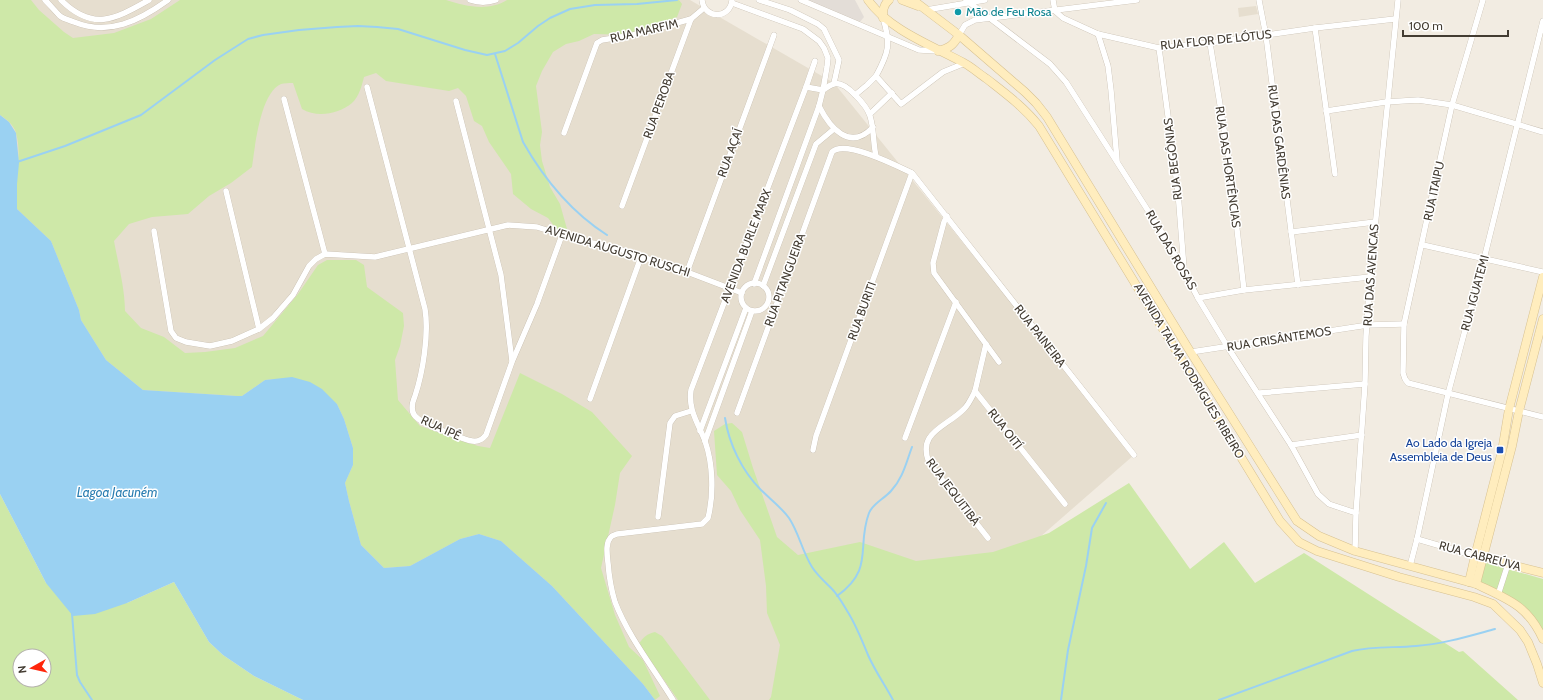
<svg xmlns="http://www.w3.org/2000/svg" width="1543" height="700" font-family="Cabin,sans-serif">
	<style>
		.residential { fill: #e6decf }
		.industrial { fill: #e3ddd7 }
		.green { fill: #cee8a8; fill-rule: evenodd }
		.water { fill: #9ad1f2 }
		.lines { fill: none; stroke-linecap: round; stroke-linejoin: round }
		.stream { stroke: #9ad1f2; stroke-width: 2 }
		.street-casing { stroke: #c0b6a7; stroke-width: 6 }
		.secondary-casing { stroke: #d7c191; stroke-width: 9 }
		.street { stroke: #fff; stroke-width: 5.5 }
		.secondary { stroke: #ffedbe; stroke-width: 8 }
		.culture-dot { fill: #0f9aa8; stroke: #fff; stroke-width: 1.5 }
		.transit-dot { fill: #1a4fb4; stroke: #fff; stroke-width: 1.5 }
		.labels { text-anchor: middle; stroke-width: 3; stroke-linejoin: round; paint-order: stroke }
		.culture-label { font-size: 12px; fill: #0d838f; stroke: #fff; text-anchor: start }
		.street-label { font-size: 12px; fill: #433c32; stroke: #fff }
		.transit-label { font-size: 12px; fill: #164399; stroke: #fff; text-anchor: end }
		.water-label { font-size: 13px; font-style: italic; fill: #297db1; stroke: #fff }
	</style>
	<rect width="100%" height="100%" fill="#f2ece2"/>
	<g class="residential">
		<path d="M0,0H690L834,83L1134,455L853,700H597L0,381Z"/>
		<path d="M1256,6L1258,14L1239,17L1238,8Z"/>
	</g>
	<path class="industrial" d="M805,0H855L864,17L859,23Z"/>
	<g class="green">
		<path d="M0,0H31L39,10L64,32L73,38L114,33L151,19L180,0H446C465,6 488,12 507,0H679L682,4L677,17L631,35L594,34L579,41L566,44L553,52L542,71L536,86L542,132L540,145L542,161L550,187L560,204L567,229L558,231L548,218L531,209L513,194L511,174L489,142L482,126L474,121L466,96L458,88L449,91L386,81L376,73L364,77C362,85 359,97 352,103C339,114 317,118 302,109L293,83C289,83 284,83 281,84C260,93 255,147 252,167L231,183L209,196L188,214L152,217L129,224L114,241C118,263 125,289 125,311L141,328L164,337L185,353L205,352L235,348L263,336L298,294L318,265L327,260H356L364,265L367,287L403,313L404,326L400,346L395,360L398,400L420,426L478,446L490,448L520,373L562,394L592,412L632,456L620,473L615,505L601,568L615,615L629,647L643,660L660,696L655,700L643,684L552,586L501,541L479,534L460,539L410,566L384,568L361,545L349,501L345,483L353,465V448L344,419L337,404L276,379L265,380L242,396H237L143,390L106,360L81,320L79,310L51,241L17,209C13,185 23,157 16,133C14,125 6,119 0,115Z"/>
		<path d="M732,423L742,432L753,468L777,537L798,555L860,542L916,561L993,552L1049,533L1129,483L1190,569L1224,542L1255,583L1304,553L1459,652L1463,651L1518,700H769L771,697L780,645L767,613L766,586L760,540L740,510L731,491L717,475L714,431L725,424Z"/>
		<path d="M0,494L46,583L127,603L174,582L209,642L223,655L254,676L303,700H0ZM20,656H44V680H20Z"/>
		<path d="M1483,562L1543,579V634L1533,619L1477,584Z"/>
		<path d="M655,632L662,636L710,700H678L639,644C643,637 647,634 655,632Z"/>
	</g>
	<path class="water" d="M0,115L9,122L16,133L19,163L17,184V209L51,241L79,310L81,320L106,360L143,390L237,396H242L265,380L292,377L310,382L322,389L337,404L344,419L353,448V465L345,483L349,501L361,545L384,568L410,566L460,539L479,534L501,541L552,586L643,684L655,700H303L254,676L223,655L209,642L174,582L127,603L95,614L73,616L46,583L0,494Z"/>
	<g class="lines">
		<g class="stream">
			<path d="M495,54L523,142C544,179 571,212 607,235"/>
			<path d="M17,162L65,146L141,115L215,60L248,39L263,35L299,30L337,27L358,26L377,27L398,29L465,50L487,55L505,51L518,43L538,26L550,18L570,9L595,5L637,4L677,0"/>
			<path d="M725,418C729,444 742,471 761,490C770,499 781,507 789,518C799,533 802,551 812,567C817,575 825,582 832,589C839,596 844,606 849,614C857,627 862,641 868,655C875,671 885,685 893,700"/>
			<path d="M837,596C875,569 856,547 869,513C873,503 884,499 891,491C903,478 906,463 912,447"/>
			<path d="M72,614L77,675L80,682L92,700"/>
			<path d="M1061,700L1068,650L1086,566L1092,528L1106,503"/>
			<path d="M1219,700L1352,651C1373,646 1395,648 1416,646C1443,644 1469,636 1495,629"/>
		</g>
		<defs>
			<g id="street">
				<path d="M45,0C50,5 55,11 60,16C64,19 69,20 74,22C109,36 139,21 168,0"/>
				<path d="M61,0C93,32 115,19 149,0"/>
				<path d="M470,0C479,3 487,3 496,0"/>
				<path d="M702,0C704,19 730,20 732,0"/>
				<path d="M759,0L790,10L818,24L824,29L839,60L834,83"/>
				<path d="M801,0L919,50L938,51"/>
				<path d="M966,0L1050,64L1066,82L1168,242L1198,298L1227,346L1291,445L1318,494L1329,504L1356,513"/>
				<path d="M1053,0L1055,11L1063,18L1098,34L1159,48L1210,43L1315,28L1395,19"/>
				<path d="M1259,0L1266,36L1298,285"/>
				<path d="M1483,0L1452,105L1404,324L1403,373L1405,379L1408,383L1543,417"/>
				<path d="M732,3L803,29L819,41L824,48L828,58L827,67L823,90L806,87"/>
				<path d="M926,10L985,0"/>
				<path d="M883,18C891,44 889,52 876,76L901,104L943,72L965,63"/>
				<path d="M1315,28L1335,174"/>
				<path d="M1098,34L1108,66L1111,90L1117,160"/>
				<path d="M959,35L965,25L975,20L1137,0"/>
				<path d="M1210,43L1229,160L1244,290"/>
				<path d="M1159,48L1178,192L1184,268"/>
				<path d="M367,87L425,309C429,334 423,372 415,396C412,403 410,410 415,416C426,427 446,431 459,437C470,441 478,445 486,435L512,362L537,304L562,235"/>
				<path d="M855,95L867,85L876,76"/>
				<path d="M284,99L325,254"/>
				<path d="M456,101L501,275L512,361"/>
				<path d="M819,106C830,128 850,152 873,127"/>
				<path d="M1326,111L1386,102L1418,100L1452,105L1543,132"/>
				<path d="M870,114L892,93"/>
				<path d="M564,133L597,43L602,40L633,35L691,19"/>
				<path d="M226,191L259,329"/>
				<path d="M622,206L691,19L704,8"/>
				<path d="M947,216L944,222L933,263L934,273L999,362"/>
				<path d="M154,231L171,331L176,338L186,342L210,346L232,341L259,329L273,318L293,295L309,266L316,259L325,254L375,257L508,225L537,227L578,240L616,248L687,272L742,293"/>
				<path d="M1291,232L1375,222"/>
				<path d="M1423,245L1543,272"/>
				<path d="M687,272L774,35"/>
				<circle cx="755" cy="297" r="14"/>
				<path d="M754,284L819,106L823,90C826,88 830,85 834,84C845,80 867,106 870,116C874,128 873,143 876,156"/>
				<path d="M763,286L816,144L834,129"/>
				<path d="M1198,298L1244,290L1370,277"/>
				<path d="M986,344L975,391L1065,504"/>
				<path d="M1191,352L1368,325L1404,324"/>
				<path d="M975,391C972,397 969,404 964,409C945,428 917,432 929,463L988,538"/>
				<path d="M1259,393L1365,384"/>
				<path d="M590,399L641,257"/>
				<path d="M737,413L832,152C845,139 897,166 912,173L1134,455"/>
				<path d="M700,431L746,308"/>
				<path d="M905,438L956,302"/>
				<path d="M705,441L752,311"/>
				<path d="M1291,445L1362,435"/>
				<path d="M813,450L816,436L912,173"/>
				<path d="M658,517L670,423L675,416L691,411"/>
				<path d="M1417,539L1475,556"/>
				<path d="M1355,551L1356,513L1365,384L1366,336L1370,277L1398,0"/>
				<path d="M1410,566L1417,539L1448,394L1484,259L1543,21"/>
				<path d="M1498,595L1508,564"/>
				<path d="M673,700C654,669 628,636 615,602C611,589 609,576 608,563C607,554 605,542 612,536L617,534L702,524L708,518C714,494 713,464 705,441C698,423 688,410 691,390L806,87L815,61"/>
			</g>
			<g id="secondary">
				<path d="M868,0C889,30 933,46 964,63C972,67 979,74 987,79C1006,94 1024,107 1039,126L1280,521L1299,542L1317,551L1399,577L1474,597L1493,604L1520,630L1528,642L1537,664L1543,683"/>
				<path d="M902,0L918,6"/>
				<path d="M913,0L959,35L1025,92L1036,103L1047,117L1188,348L1297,521L1319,536L1355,551L1476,584C1509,600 1527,605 1543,639"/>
				<path d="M883,18C883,11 883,5 889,0"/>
				<path d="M938,51C949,48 953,46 959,35"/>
				<path d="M1478,556L1543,573"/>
				<path d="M1469,582L1475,556L1502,451L1509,409L1543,277"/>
				<path d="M1476,584L1512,446L1519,411L1543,319"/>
			</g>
		</defs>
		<use href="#street" class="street-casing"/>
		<use href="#secondary" class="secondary-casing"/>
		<use href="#street" class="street"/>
		<use href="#secondary" class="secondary"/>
	</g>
	<circle class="culture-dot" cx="958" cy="12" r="4"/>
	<rect class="transit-dot" x="1496" y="446" width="8" height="8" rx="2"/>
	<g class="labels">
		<g class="culture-label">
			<text x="966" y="16">Mão de Feu Rosa</text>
		</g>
		<g class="street-label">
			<text transform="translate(644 31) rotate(-13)" y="4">RUA MARFIM</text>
			<text transform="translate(1216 40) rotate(-6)" y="4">RUA FLOR DE LÓTUS</text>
			<text transform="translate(659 105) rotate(-70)" y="4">RUA PEROBA</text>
			<text transform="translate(1279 142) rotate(83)" y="4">RUA DAS GARDÊNIAS</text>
			<text transform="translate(730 153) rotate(-70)" y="4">RUA AÇAÍ</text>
			<text transform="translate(1173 159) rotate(-97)" y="4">RUA BEGÔNIAS</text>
			<text transform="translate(1228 167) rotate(82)" y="4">RUA DAS HORTÊNCIAS</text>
			<text transform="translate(1434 191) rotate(-78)" y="4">RUA ITAIPU</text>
			<text transform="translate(746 246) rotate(-69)" y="4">AVENIDA BURLE MARX</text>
			<text transform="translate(1171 250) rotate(60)" y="4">RUA DAS ROSAS</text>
			<text transform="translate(618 251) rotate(17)" y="4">AVENIDA AUGUSTO RUSCHI</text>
			<text transform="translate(1371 275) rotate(-86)" y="4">RUA DAS AVENCAS</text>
			<text transform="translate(785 280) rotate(-70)" y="4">RUA PITANGUEIRA</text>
			<text transform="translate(1475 293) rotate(-75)" y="4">RUA IGUATEMI</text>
			<text transform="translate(862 311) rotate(-70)" y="4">RUA BURITI</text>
			<text transform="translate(1040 336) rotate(52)" y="4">RUA PAINEIRA</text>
			<text transform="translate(1279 339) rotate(-9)" y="4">RUA CRISÂNTEMOS</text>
			<text transform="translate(1189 371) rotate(59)" y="4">AVENIDA TALMA RODRIGUES RIBEIRO</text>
			<text transform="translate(441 428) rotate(25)" y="4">RUA IPÊ</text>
			<text transform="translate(1005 429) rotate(52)" y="4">RUA OITÍ</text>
			<text transform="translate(953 492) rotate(53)" y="4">RUA JEQUITIBÁ</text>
			<text transform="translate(1480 556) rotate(15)" y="4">RUA CABREÚVA</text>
		</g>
		<g class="transit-label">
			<text x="1492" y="447">Ao Lado da Igreja<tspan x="1492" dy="14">Assembleia de Deus</tspan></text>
		</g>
		<g class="water-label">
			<text x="117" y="497">Lagoa Jacuném</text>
		</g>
	</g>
	<g transform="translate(32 668) rotate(262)"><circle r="19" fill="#ffffff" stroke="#b4b1ad"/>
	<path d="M0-3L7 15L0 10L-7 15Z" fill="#ff260b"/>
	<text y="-6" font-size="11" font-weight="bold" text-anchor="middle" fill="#433c32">N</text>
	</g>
	<path d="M1403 30v6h105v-6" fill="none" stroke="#433c32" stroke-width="2"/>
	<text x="1409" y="30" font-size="12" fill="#433c32" stroke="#ffffff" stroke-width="3" paint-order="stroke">100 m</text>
</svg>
